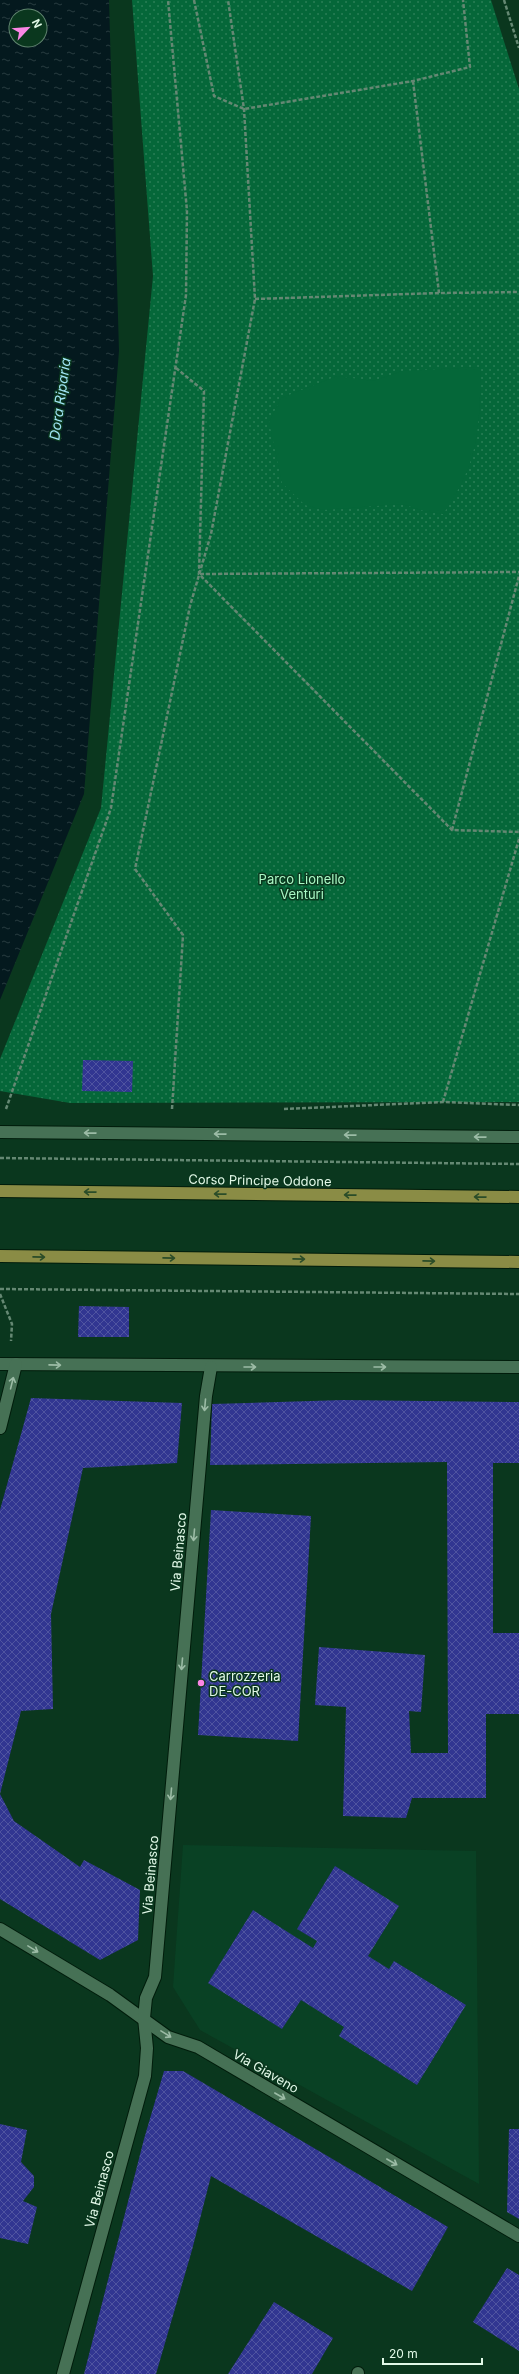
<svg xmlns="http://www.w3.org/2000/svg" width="519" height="2374" font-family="Inter,sans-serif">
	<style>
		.built { fill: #094124 }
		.park { fill: url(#park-dots) }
		.pitch { fill: #056739 }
		.water { fill: url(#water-ripples); fill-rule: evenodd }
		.building { fill: url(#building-cross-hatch) }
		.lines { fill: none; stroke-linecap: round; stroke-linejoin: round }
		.service-casing { stroke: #001c0b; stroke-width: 14 }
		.minor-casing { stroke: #001c0b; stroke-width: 14 }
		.primary-casing { stroke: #001c0b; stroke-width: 14 }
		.path { stroke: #658873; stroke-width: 2.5; stroke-dasharray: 4 2; stroke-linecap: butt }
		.service { stroke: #467155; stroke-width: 12 }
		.minor { stroke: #467155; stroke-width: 12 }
		.primary { stroke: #8a8c45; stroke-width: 12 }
		.oneway { stroke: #9cbca6 }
		.oneway2 { stroke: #2a4c28 }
		.poi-dot { fill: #fb86e5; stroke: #0a371e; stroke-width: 1.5 }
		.labels { text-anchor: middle; stroke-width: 3; stroke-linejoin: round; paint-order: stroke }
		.park-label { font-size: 13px; fill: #aaf9c5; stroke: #0a371e }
		.street-label { font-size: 13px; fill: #e2f9e8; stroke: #0a371e }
		.poi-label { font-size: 13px; fill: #e2f9e8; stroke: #0a371e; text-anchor: start }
		.water-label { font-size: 14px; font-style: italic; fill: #a2e5f6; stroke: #0a371e }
	</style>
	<defs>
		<pattern id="park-dots" width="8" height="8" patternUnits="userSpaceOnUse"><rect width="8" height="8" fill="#056739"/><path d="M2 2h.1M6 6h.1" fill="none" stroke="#297e56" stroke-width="1.8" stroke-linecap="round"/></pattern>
		<pattern id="water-ripples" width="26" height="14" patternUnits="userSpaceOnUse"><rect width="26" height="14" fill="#04191e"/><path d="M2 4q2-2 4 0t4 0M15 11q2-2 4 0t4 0" fill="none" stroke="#283b3f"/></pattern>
		<pattern id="building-cross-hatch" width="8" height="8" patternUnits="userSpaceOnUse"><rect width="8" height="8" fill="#313691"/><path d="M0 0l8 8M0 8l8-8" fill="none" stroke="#4f54a0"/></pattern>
	</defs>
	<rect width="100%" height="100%" fill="#0a371e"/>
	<path class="built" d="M183,1845L476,1851L479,2184L200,2030L173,1987Z"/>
	<path class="park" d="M132,0H491L519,89V1102L70,1103L0,1091V1059L101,808L153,276Z"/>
	<path class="pitch" d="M481,367C479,429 480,461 443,514L424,511L402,504L323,510L305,505L282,483L269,422L281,398L337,376L373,381L402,371Z"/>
	<path class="water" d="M0,0H109L119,351L84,794L0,1000ZM16,16H40V40H16Z"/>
	<g class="building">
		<path d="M83,1060L133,1061L132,1092L82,1091Z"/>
		<path d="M79,1306L129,1307V1337H78Z"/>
		<path d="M31,1398L182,1403L177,1463L83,1468L51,1614L53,1709L21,1711L0,1794L14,1821L80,1867L84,1860L140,1890L138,1940L100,1960L0,1899V1510Z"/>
		<path d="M343,1400L519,1402V1463H493V1633H519V1714H486V1798H412L406,1818L343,1816L346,1707L315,1705L319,1647L425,1655L421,1712L409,1711L411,1753H448L447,1462L210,1465L212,1404Z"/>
		<path d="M211,1510L311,1516L298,1741L198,1735Z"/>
		<path d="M335,1866L399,1906L368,1956L389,1969L394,1961L466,2005L417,2085L339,2036L344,2027L301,2000L282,2029L208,1983L253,1910L313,1948L317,1941L297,1929Z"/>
		<path d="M164,2071H183L448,2227L412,2291L211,2176L192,2250L156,2374H84L144,2139Z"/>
		<path d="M0,2124L27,2130L21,2162L34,2176V2187L23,2201L37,2207L28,2244L0,2238Z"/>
		<path d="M509,2129H519V2219L507,2212Z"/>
		<path d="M507,2268L519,2275V2351L473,2322Z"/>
		<path d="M274,2302L333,2338L312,2374H228Z"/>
	</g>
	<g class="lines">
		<defs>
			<path id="service" d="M358,2374V2373"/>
			<g id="minor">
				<path d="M0,1132L519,1137"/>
				<path d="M0,1364L519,1367"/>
				<path d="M0,1428L16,1364"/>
				<path d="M0,1929L110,1995L168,2037L198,2047L519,2236"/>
				<path d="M63,2374L145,2076L147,2048L144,2018L146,1998L155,1977L206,1396L211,1367"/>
			</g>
			<g id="primary">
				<path d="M0,1191L519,1197"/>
				<path d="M0,1256L519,1262"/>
			</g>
		</defs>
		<use href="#service" class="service-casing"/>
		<use href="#minor" class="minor-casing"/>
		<use href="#primary" class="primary-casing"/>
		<g class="path">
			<path d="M194,0L214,96L244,109L413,81L470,67L463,0"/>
			<path d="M504,0L519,48"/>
			<path d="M413,81L439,293"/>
			<path d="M255,299L439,293L519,292"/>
			<path d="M176,368L204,391L199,574L452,830L519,832"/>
			<path d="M200,574L519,572"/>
			<path d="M452,830L519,576"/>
			<path d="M443,1102L519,839"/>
			<path d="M6,1109L111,808L186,295L187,211L168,0"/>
			<path d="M172,1109L183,935L135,869L190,606L211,534L255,299L244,109L228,0"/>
			<path d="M284,1109L443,1102L519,1105"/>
			<path d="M0,1158L519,1164"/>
			<path d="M0,1289L519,1294"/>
			<path d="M0,1294L12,1324L11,1341"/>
		</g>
		<use href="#service" class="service"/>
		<use href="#minor" class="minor"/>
		<use href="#primary" class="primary"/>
	</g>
	<defs><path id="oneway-shaft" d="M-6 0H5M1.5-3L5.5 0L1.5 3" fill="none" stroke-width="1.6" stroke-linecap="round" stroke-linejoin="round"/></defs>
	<g class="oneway">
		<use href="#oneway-shaft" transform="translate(90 1133) rotate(-179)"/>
		<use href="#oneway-shaft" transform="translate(220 1134) rotate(-179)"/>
		<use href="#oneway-shaft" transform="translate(350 1135) rotate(-179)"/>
		<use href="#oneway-shaft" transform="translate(480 1137) rotate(-179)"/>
		<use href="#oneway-shaft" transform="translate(55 1365) rotate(1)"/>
		<use href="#oneway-shaft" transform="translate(250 1367)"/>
		<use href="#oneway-shaft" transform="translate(380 1367)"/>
		<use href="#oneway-shaft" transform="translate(12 1383) rotate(-76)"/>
		<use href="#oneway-shaft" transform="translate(205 1405) rotate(95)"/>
		<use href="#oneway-shaft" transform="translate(194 1535) rotate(95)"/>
		<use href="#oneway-shaft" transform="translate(182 1664) rotate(95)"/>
		<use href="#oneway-shaft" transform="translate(171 1794) rotate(95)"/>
		<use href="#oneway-shaft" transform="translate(33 1949) rotate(31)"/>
		<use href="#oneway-shaft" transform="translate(166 2034) rotate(32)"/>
		<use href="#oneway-shaft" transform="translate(280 2096) rotate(30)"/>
		<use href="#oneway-shaft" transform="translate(392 2162) rotate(30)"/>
	</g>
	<g class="oneway2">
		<use href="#oneway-shaft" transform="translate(90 1192) rotate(-179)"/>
		<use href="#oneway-shaft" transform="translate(220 1194) rotate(-179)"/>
		<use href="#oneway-shaft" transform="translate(350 1195) rotate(-179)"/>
		<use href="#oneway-shaft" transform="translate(480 1197) rotate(-179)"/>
		<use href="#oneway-shaft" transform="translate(39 1257) rotate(1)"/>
		<use href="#oneway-shaft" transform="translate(169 1258) rotate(1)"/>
		<use href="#oneway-shaft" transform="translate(299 1259) rotate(1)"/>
		<use href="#oneway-shaft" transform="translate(429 1261) rotate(1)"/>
	</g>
	<circle class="poi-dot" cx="201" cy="1683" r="4"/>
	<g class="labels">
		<g class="park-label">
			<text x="302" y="884">Parco Lionello<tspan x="302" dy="15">Venturi</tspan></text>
		</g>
		<g class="street-label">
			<text transform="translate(260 1180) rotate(1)" y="5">Corso Principe Oddone</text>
			<text transform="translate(178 1552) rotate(-85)" y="5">Via Beinasco</text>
			<text transform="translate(150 1875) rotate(-85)" y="5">Via Beinasco</text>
			<text transform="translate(266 2071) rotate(30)" y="5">Via Giaveno</text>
			<text transform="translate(99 2189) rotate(-75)" y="5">Via Beinasco</text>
		</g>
		<g class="poi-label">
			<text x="209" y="1681">Carrozzeria<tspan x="209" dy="15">DE-COR</tspan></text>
		</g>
		<g class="water-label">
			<text transform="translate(60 399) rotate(-82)" y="5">Dora Riparia</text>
		</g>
	</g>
	<g transform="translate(28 28) rotate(64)"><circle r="19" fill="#0a371e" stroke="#60856f"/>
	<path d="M0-3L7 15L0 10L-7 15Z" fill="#fb86e5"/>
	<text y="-6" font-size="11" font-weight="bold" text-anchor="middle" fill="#e2f9e8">N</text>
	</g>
	<path d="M383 2358v6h99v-6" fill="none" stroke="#e2f9e8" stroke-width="2"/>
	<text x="389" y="2358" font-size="12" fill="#e2f9e8" stroke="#0a371e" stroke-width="3" paint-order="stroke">20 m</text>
</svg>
